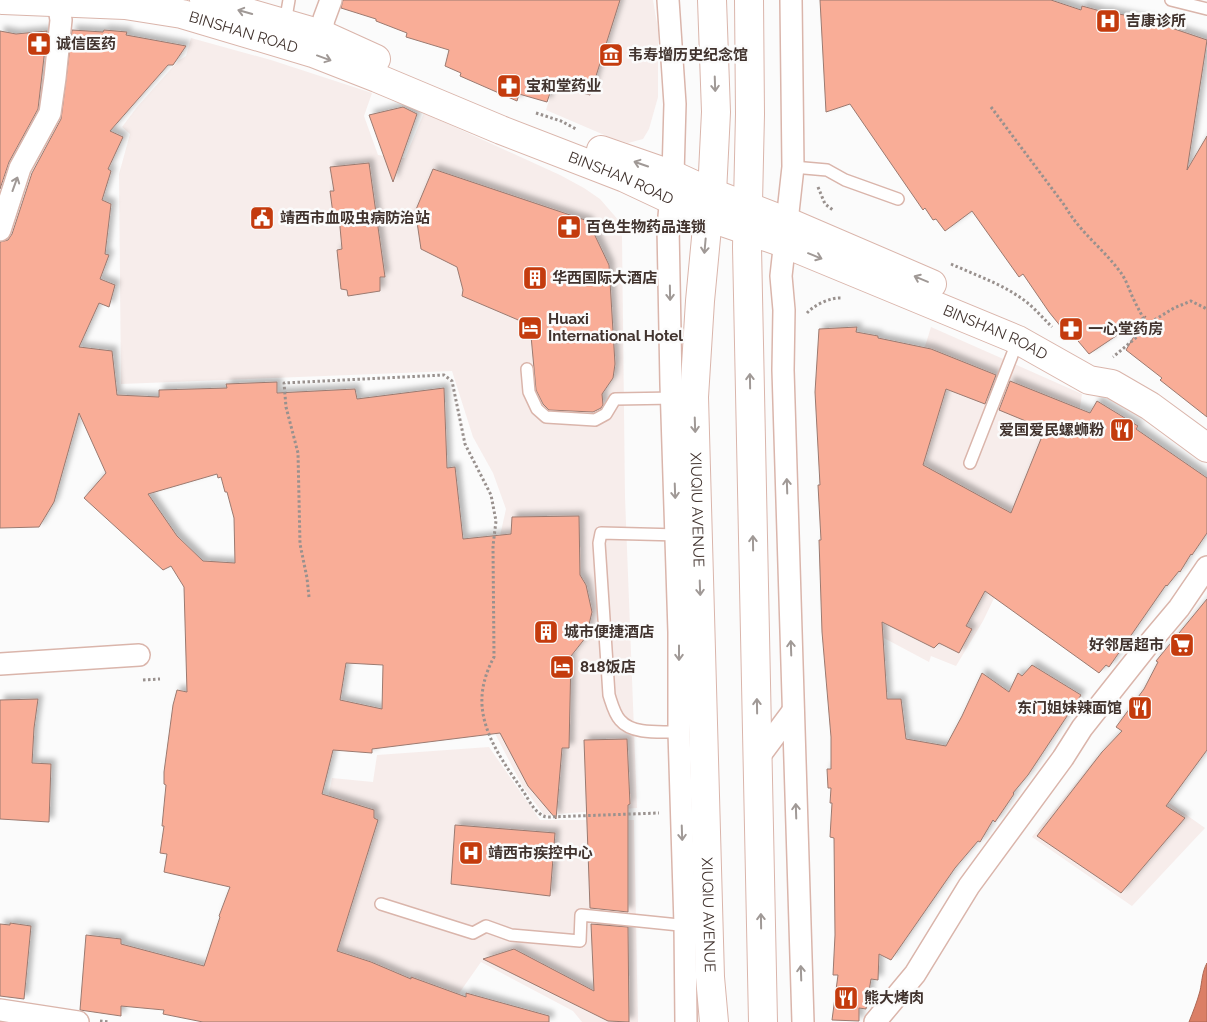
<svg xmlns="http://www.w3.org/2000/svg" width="1207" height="1022" font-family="Raleway,'Noto Sans SC',sans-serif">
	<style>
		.built { fill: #f7edeb }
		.water { fill: #db7f66; stroke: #ad6855 }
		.building { fill: #f9ad97; stroke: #9b7a70; fill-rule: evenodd; filter: url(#shadow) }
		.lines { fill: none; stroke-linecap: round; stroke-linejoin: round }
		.service-casing { stroke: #dab5ab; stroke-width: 14 }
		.minor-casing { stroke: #dab5ab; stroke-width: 24 }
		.primary-casing { stroke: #dab5ab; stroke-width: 30 }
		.path { stroke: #99918e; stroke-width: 3; stroke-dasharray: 2.5 2.5; stroke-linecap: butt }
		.service { stroke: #fff; stroke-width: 11 }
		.minor { stroke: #fff; stroke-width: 21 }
		.primary { stroke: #fff; stroke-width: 28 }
		.oneway { stroke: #a09996 }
		.labels { text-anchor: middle; stroke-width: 5; stroke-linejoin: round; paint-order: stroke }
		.poi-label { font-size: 15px; font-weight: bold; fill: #41332e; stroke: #fbfbfb; text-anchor: start }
		.street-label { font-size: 15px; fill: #41332e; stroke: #fbfbfb }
	</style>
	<defs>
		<filter id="shadow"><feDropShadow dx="4.5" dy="-4.5" stdDeviation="2.5" flood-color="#0004"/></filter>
	</defs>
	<rect width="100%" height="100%" fill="#fbfbfb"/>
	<g class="built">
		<path d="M580,0H653L658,30V97L649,129L643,139L628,143L609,137L546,110Z"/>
		<path d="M191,38L271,60L372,93L364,116L378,155L405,158L424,113L560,175L584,188L600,199L620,222L622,237L625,497L637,808L544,815L523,787L489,722L500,536L506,509L493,473L473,437L452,371L121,384L119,174L130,134L122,127L137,107L178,61L186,56Z"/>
		<path d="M931,327L1082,394L1077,427L983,621L956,666L931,656L929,662L867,629L915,379Z"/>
		<path d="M489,747L540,820H634L638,1022H582L573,1011L481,962L439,1022L272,979L328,799L332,778L373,782L377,755Z"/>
		<path d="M1097,757L1163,807L1168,802L1205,828L1132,906L1032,837Z"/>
	</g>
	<path class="water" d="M1207,963V1022H1189C1193,1012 1197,1002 1200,991C1202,982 1202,972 1207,963Z"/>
	<g class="building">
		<path d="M343,0H620L590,95L553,84L547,102L519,94L517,101L460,76L461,73L445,66L449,50L406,37L407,33L376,21V19L341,8Z"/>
		<path d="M820,0H1051L1081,10L1082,6L1104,12L1105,11L1148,20L1207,40L1187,170L1207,136V417L1160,380L1162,378L1126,350L1146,316L1089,354L1073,335L1070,338L1049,312L1023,274L1019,277L972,211L945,231L936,219L933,220L925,208L923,210L850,104L826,112Z"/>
		<path d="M72,30L103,32L104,30L127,32L126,35L186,46L173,65H168L110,131L123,137L108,169L111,171L102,200L111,204L105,254L109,255L100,279L115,285L109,307L99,303L79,347L112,351L117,395L159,397V390L227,388L226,384L277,382V393L355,389L357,399L444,388L447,468L455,467L463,539L511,534L512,517L579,516L580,575L586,585L592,612L586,637L571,656L569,748H562L556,819L528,786L500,733L372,749V753L333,750L322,794L374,810V818L378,820L337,951L371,962L411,979V977L466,997V993L549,1016V1022H203L163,1014L164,1010L121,1006V1016L80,1010L86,935L121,939V944L204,966L220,917L219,916L230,887L164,872L167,854L160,853L164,826H162L166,785L164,784V772L173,705L177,690L187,692L184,587L171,566L163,570L84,498L106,473L79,413L54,502L39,527L0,528V242L8,240L12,234L32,173L61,119ZM217,474L218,478L221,477L225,492H227L234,518L235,563L203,561L177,536L148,494ZM346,663L383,665L382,709L340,700Z"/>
		<path d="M0,31L16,34L47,31L38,109L9,162L0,189Z"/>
		<path d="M403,107L417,114L393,182L369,115Z"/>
		<path d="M369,163L385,277H380V291L348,296L347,290L341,289L337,250L342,249L339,216L333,214L330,191H334L330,167Z"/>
		<path d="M433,169L588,221L609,265L615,364L613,378L602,394L603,405L601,408L593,412L549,410L543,404L536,390L530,325L462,296L463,290L457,267L421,249L417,222L412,219Z"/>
		<path d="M857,327L856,332L878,336V338L931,349L996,375L985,404L946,389L923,465L1011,513L1045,429L999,410L1010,381L1090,413L1097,401L1138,426L1136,429L1207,478V533L1192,555L1191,554L1180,572L1179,571L1167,586L1166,585L1109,667L1106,665L1099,673L985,591L966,626L972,629L959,653L939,643L934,648L882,622L887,699H901L906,739L946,746L962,716L982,673L1009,692L1018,673L1022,676L1032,665L1081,695L1028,775L1013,793L1014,794L995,822L993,820L980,842L978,841L955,868L891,960L879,954L878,980L871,979L866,1009L859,1008V1021L832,1020L838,975H833L835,935L834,838L830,837L832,803H830L831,788H828L827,769H831V737L822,632L819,540H821L818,485H820L815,392L819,329Z"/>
		<path d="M1207,599V750L1166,806L1185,818L1121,893L1037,836L1102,752L1122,731L1116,727L1144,689L1158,662L1156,661Z"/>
		<path d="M38,699L34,728L32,763L51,764L49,822L0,819V700Z"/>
		<path d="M627,739L630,804L628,805V912L590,908L584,740Z"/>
		<path d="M455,825L555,833L550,896L451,884Z"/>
		<path d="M10,923L31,926L24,999L0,996V924L10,925Z"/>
		<path d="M591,924L628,927L629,1022L608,1021L483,959L514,949L594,991Z"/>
	</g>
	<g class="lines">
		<defs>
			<g id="service">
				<path d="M1171,0L1207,9"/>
				<path d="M285,23L289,0"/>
				<path d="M793,167L827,170L845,180L898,199"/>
				<path d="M527,369L529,392L537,409L546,417L595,420L606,414L615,399L676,398"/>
				<path d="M970,463L1018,340"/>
				<path d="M679,535L601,533L599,543L609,695C612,704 614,713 620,720C633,736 665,731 683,732"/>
				<path d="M381,904L473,933L486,926L511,935L580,941L581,915L689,926"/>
			</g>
			<g id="minor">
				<path d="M668,0L675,104L673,175L668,227L671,384L679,632V732L685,925L686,1022"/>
				<path d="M791,0L793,167L781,276L784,310L783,370L803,1022"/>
				<path d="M321,34L324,19L331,0"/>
				<path d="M0,230L20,168L50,113L55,78L61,20L58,2"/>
				<path d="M0,664L139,655"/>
				<path d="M758,758L793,711"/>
				<path d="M0,1010L78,1022"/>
				<path d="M875,1022L915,974L969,886L1063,758L1082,728L1147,646L1179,608L1207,567"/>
			</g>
			<g id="primary">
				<path id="s1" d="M3,0L125,5L182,14L313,53L377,78L501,130L625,178L708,217L781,242L1018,340L1089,380L1112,384L1150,406L1207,448"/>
				<path d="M204,0L321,34L376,59"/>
				<path id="s2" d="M712,0L716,112L712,193L708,217L700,301L694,397L710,977L714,1022"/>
				<path d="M749,0L750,114L747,247L763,1022"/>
				<path d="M601,150L673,175L712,193L788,222L932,284"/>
			</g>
		</defs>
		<use href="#service" class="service-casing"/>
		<use href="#minor" class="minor-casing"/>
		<use href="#primary" class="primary-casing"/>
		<g class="path">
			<path d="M991,107L1065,206C1079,231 1101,247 1118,269C1126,278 1129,290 1134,300C1138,309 1143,316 1146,325L1144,331L1113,357"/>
			<path d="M536,113L561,121L576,129"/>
			<path d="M818,187L825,204L833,210"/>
			<path d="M951,264C973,274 997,282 1018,296C1031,304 1041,316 1052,327"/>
			<path d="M807,313C814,305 831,297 842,298"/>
			<path d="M1146,325L1174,308L1191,301L1207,309"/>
			<path d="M309,597L307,578L300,544L298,453L286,407L284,383L444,375L452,381L465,444L491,495L496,521L493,546L494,657C486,672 481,688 482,705C484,737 506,766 523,791C528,798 532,808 539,813C542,816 545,817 549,817L659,813"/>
			<path d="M143,680L160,679"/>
			<path d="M100,1021L109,1022"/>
		</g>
		<use href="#service" class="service"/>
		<use href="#minor" class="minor"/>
		<use href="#primary" class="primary"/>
	</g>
	<defs><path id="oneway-shaft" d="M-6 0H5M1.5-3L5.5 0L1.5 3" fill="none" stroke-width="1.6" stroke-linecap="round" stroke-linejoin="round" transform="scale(1.25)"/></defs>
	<g class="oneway">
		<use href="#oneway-shaft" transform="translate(245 12) rotate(-164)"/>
		<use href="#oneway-shaft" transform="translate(324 58) rotate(20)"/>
		<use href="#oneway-shaft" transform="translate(715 84) rotate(88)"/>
		<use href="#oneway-shaft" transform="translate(641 164) rotate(-161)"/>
		<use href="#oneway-shaft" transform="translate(15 184) rotate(-70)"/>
		<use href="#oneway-shaft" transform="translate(705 246) rotate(95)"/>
		<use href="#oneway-shaft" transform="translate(815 256) rotate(22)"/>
		<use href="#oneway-shaft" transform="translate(921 279) rotate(-157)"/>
		<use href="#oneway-shaft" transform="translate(670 293) rotate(89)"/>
		<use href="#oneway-shaft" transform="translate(750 381) rotate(-91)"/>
		<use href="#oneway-shaft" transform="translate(695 425) rotate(88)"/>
		<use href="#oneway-shaft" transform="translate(787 486) rotate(-92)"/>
		<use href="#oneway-shaft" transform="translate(675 491) rotate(88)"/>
		<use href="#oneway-shaft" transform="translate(753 543) rotate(-91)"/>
		<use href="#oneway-shaft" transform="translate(700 588) rotate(88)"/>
		<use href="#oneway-shaft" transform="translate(791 648) rotate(-92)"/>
		<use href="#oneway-shaft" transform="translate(679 653) rotate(90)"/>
		<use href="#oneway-shaft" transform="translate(757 706) rotate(-91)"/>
		<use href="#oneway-shaft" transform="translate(796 811) rotate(-92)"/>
		<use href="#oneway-shaft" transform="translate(682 833) rotate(88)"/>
		<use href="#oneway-shaft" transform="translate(761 921) rotate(-91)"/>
		<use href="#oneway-shaft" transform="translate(801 973) rotate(-92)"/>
	</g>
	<defs>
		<symbol id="hospital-square" viewBox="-11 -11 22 22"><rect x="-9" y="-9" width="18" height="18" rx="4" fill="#c43b0d" stroke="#fbfbfb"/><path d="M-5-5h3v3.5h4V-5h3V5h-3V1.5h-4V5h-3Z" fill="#fff"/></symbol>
		<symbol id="pharmacy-square" viewBox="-11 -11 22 22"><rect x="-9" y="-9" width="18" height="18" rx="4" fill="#c43b0d" stroke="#fbfbfb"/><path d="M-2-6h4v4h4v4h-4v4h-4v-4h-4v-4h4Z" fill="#fff"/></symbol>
		<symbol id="museum-square" viewBox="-11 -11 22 22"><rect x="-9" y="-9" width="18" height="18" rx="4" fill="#c43b0d" stroke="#fbfbfb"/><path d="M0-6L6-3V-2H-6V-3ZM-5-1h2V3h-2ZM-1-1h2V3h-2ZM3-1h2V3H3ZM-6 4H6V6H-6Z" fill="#fff"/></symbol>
		<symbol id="civic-square" viewBox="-11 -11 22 22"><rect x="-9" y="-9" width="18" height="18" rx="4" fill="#c43b0d" stroke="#fbfbfb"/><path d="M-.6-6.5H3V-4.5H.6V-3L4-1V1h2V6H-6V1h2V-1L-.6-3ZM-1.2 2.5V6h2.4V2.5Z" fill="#fff"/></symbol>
		<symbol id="building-square" viewBox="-11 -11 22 22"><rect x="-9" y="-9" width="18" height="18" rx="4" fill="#c43b0d" stroke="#fbfbfb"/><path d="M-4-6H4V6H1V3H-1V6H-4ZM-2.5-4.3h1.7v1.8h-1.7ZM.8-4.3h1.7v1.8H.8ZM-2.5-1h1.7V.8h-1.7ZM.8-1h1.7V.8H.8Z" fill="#fff"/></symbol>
		<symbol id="hotel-square" viewBox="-11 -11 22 22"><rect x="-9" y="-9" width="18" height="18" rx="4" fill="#c43b0d" stroke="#fbfbfb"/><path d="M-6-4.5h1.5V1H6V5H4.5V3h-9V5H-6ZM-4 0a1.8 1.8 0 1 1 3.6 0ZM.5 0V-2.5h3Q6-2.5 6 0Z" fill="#fff"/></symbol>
		<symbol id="restaurant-square" viewBox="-11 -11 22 22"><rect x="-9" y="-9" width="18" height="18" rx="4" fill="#c43b0d" stroke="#fbfbfb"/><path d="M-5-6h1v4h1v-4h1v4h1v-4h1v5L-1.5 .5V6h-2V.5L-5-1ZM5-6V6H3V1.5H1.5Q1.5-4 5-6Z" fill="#fff"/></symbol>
		<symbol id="supermarket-square" viewBox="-11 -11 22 22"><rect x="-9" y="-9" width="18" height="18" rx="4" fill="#c43b0d" stroke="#fbfbfb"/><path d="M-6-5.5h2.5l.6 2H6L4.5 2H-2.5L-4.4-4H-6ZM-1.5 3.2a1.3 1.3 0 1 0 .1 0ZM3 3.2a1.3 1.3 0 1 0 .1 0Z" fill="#fff"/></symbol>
	</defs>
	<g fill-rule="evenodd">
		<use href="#hospital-square" x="1094" y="7" width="28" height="28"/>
		<use href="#pharmacy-square" x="25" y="30" width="28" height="28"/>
		<use href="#museum-square" x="597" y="41" width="28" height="28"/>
		<use href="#pharmacy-square" x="495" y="72" width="28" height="28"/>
		<use href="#civic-square" x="248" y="204" width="28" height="28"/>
		<use href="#pharmacy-square" x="555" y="213" width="28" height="28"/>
		<use href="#building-square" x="521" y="264" width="28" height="28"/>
		<use href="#hotel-square" x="516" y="314" width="28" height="28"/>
		<use href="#pharmacy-square" x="1057" y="315" width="28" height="28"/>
		<use href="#restaurant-square" x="1108" y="416" width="28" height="28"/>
		<use href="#building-square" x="532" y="618" width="28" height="28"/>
		<use href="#supermarket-square" x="1168" y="631" width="28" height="28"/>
		<use href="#hotel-square" x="548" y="653" width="28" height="28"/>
		<use href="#restaurant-square" x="1126" y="694" width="28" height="28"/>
		<use href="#hospital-square" x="457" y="839" width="28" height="28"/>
		<use href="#restaurant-square" x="832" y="984" width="28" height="28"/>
	</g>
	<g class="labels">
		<g class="poi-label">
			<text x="1126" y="26">吉康诊所</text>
			<text x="56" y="49">诚信医药</text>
			<text x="628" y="60">韦寿增历史纪念馆</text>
			<text x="526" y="91">宝和堂药业</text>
			<text x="280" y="223">靖西市血吸虫病防治站</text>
			<text x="586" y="232">百色生物药品连锁</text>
			<text x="552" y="283">华西国际大酒店</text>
			<text x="548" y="324">Huaxi<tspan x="548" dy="17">International Hotel</tspan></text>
			<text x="1088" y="334">一心堂药房</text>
			<text x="1104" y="435" text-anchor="end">爱国爱民螺蛳粉</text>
			<text x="564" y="637">城市便捷酒店</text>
			<text x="1164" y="650" text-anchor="end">好邻居超市</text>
			<text x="580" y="672">818饭店</text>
			<text x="1122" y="713" text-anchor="end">东门姐妹辣面馆</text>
			<text x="488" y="858">靖西市疾控中心</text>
			<text x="864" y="1003">熊大烤肉</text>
		</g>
		<g class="street-label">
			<text dy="5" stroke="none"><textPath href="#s1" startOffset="244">BINSHAN ROAD</textPath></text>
			<text dy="5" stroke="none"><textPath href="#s1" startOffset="649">BINSHAN ROAD</textPath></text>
			<text dy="5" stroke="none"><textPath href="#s1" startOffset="1054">BINSHAN ROAD</textPath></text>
			<text dy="5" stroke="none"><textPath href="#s2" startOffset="511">XIUQIU AVENUE</textPath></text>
			<text dy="5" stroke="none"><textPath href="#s2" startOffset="916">XIUQIU AVENUE</textPath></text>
		</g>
	</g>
</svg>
